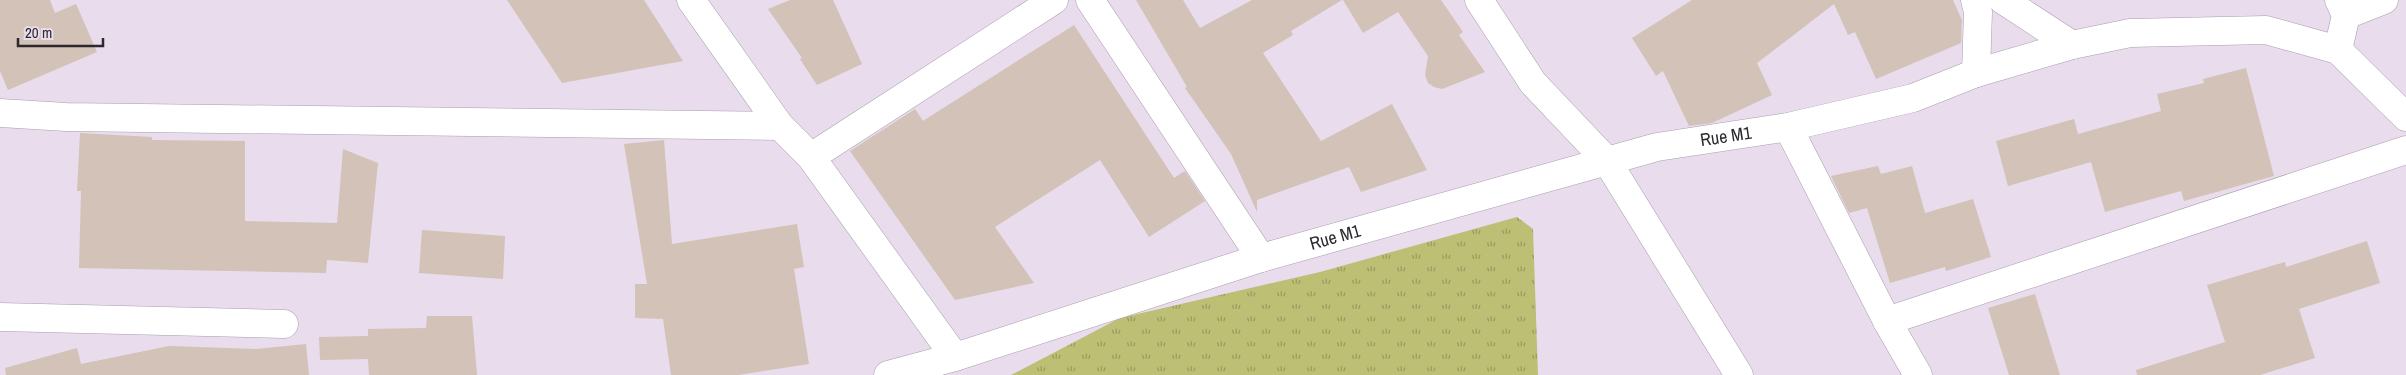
<svg xmlns="http://www.w3.org/2000/svg" width="2406" height="375" font-family="'Archivo Narrow',sans-serif">
	<style>
		.grass { fill: url(#grass-tufts) }
		.building { fill: #d3c2b7 }
		.lines { fill: none; stroke-linecap: round; stroke-linejoin: round }
		.minor-casing { stroke: #a89ead; stroke-width: 29 }
		.minor { stroke: #fff; stroke-width: 28 }
		.labels { text-anchor: middle; stroke-width: 4.5; stroke-linejoin: round; paint-order: stroke }
		.street-label { font-size: 18px; fill: #2c282e; stroke: #e8dced }
	</style>
	<defs>
		<pattern id="grass-tufts" width="24" height="20" patternUnits="userSpaceOnUse" patternTransform="scale(1.25)"><rect width="24" height="20" fill="#bcbf74"/><path d="M3 7l-1-3M5 7V3M7 7l1-3M15 17l-1-3M17 17v-4M19 17l1-3" fill="none" stroke="#999b60"/></pattern>
	</defs>
	<rect width="100%" height="100%" fill="#e8dced"/>
	<path class="grass" d="M1517,217L1533,229L1538,375H1011L1120,318L1320,272Z"/>
	<g class="building">
		<path d="M0,0H50L55,13L76,4L97,52L8,90L0,71Z"/>
		<path d="M507,0H644L683,61L562,83Z"/>
		<path d="M790,0H833L862,64L817,85L800,59L802,58L768,9Z"/>
		<path d="M1136,0H1183L1200,28L1252,0H1342L1291,31L1293,35L1263,53L1321,141L1392,104L1427,170L1361,192L1349,167L1257,200V212L1231,154L1185,88L1187,87Z"/>
		<path d="M1343,0H1441L1463,32L1459,35L1485,72L1442,89L1434,87L1428,83L1425,75L1428,56L1398,12L1363,33Z"/>
		<path d="M1692,0H1953L1962,20L1961,43L1876,79L1855,32L1848,35L1834,4L1757,63L1772,95L1712,123L1689,126L1663,71L1656,76L1632,38Z"/>
		<path d="M1074,25L1174,178L1185,171L1205,201L1149,237L1100,160L995,227L1034,283L955,300L850,151L915,109L923,121Z"/>
		<path d="M2246,68L2274,176L2184,201L2181,191L2105,212L2091,162L2008,186L1996,141L2074,119L2078,134L2161,111L2157,94L2204,83L2203,79Z"/>
		<path d="M80,133L152,137V140L245,141V221L337,223L343,149L378,163L368,263L327,260L326,273L79,268L81,191H77Z"/>
		<path d="M664,140L672,244L797,224L804,267L794,269L809,364L738,375H671L663,319L635,318V284H647L624,144Z"/>
		<path d="M1878,166L1881,174L1912,166L1925,213L1973,199L1991,257L1946,271L1945,267L1890,283L1867,208L1849,213L1831,176Z"/>
		<path d="M422,230L505,236L503,279L419,273Z"/>
		<path d="M2367,241L2380,283L2299,309L2315,358L2260,375H2137L2136,370L2225,342L2207,285L2285,262L2286,267Z"/>
		<path d="M2035,294L2060,375H2009L1988,308Z"/>
		<path d="M427,316H472L477,375H369L368,359L320,360L319,337L368,336V329L426,328Z"/>
		<path d="M306,344L309,375H6L5,368L77,348L81,364L169,346L256,349Z"/>
	</g>
	<g class="lines">
		<defs>
			<g id="minor">
				<path d="M691,0L780,126L811,157L955,357"/>
				<path d="M1090,0L1261,258"/>
				<path d="M1479,0L1533,83L1607,161L1739,375"/>
				<path d="M2003,0L2072,45"/>
				<path d="M2346,15L2384,0"/>
				<path d="M2338,50L2346,15L2339,0"/>
				<path d="M1976,73L2072,45L2130,33L2266,30L2338,50L2406,117"/>
				<path d="M0,113L66,117L780,126"/>
				<path d="M1788,127L1887,321L1918,375"/>
				<path d="M811,157L1054,0"/>
				<path d="M0,317L284,324"/>
				<path d="M1887,321L2406,150"/>
				<path id="s1" d="M888,375L955,357L1261,258L1657,147L1788,127L1913,98L1976,73L1978,12L1975,0"/>
			</g>
		</defs>
		<use href="#minor" class="minor-casing"/>
		<use href="#minor" class="minor"/>
	</g>
	<g class="labels">
		<g class="street-label">
			<text dy="6" stroke="none"><textPath href="#s1" startOffset="872">Rue M1</textPath></text>
			<text dy="6" stroke="none"><textPath href="#s1" startOffset="468">Rue M1</textPath></text>
		</g>
	</g>
	<path d="M18 38v8h85v-8" fill="none" stroke="#2c282e" stroke-width="2.5"/>
	<text x="25" y="38" font-size="15" fill="#2c282e" stroke="#e8dced" stroke-width="4" paint-order="stroke">20 m</text>
</svg>
